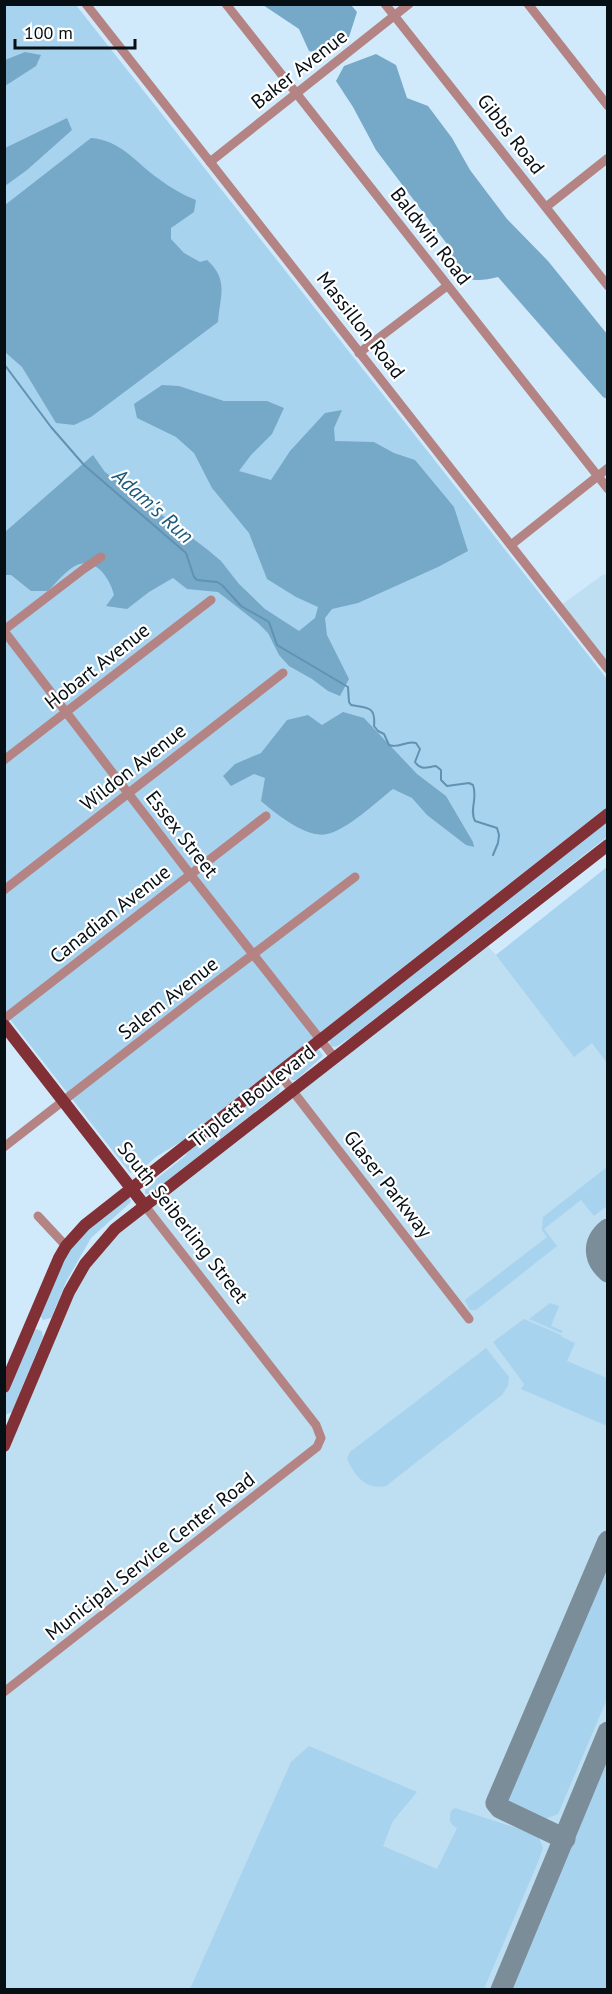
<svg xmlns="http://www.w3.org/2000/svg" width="612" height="1994" font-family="'PT Sans',sans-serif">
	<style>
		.built { fill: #bedef2 }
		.green { fill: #a8d3ee }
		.forest { fill: #76a8c8 }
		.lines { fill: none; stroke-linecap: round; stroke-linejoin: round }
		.stream { stroke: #6192b2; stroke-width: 2 }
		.taxiway { stroke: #7b8d99; stroke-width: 21 }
		.minor { stroke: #b48484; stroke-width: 9 }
		.major { stroke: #813035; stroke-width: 12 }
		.labels { text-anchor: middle; stroke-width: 4.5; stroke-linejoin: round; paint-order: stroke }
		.street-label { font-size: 20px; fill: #060f14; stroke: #fff }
		.water-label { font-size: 21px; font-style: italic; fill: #1d597a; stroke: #fff }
	</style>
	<rect width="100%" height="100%" fill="#d1eafb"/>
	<g class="built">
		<path d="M604,574L608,578L607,664L561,605Z"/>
		<path d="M607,867V1989L5,1990V1446L93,1253L483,941L496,955Z"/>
	</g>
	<g class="green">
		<path d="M5,5H76L607,679V807L182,1141L156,1157L142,1169L130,1173L5,1013Z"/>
		<path d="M607,821V837L354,1035L336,1047L331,1046L329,1040Z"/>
		<path d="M607,867V1063L592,1043L574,1057L496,955Z"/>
		<path d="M316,1049L320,1051L323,1056L296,1080H292L290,1077V1074Z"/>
		<path d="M275,1082L280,1087L279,1093L150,1194H145V1188L185,1156L196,1142Z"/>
		<path d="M607,1167V1206L594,1216L581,1200L544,1229L557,1246L476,1310H470L465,1300L547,1237L542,1230L543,1217Z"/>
		<path d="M128,1197L131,1200L130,1203L91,1238L66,1282L51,1318L43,1320L39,1314C50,1288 60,1256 80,1235C95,1221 112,1210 128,1197Z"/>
		<path d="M550,1303L559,1306L551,1326L563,1331L561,1333L529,1319Z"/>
		<path d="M524,1319L561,1335L562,1337L575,1343L567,1361L607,1378V1426L521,1389L524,1384L493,1342Z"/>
		<path d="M36,1329L42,1331L43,1337L12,1412L5,1415V1396L33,1330Z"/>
		<path d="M486,1348L509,1377L508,1386L502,1395L386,1486C365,1490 356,1477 347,1459L350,1452Z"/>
		<path d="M607,1549V1699L558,1814L540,1821L509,1808L504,1798L506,1786Z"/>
		<path d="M607,1744V1989H507L508,1979Z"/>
		<path d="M309,1746L417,1792L393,1821L383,1846L437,1869L457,1828C449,1823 449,1821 451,1811L455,1808L538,1835L543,1848L538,1862L484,1989H190L291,1762Z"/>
	</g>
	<g class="forest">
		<path d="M263,5H351L357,12L348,40L325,55L309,51L299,29Z"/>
		<path d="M25,52L41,55L36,66L5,86V60Z"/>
		<path d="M376,54L396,65L407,98L428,106L452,138L470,170L507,219L548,261L607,334V399L603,397L498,277C467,285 459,278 450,248L376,150L353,107L336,81L344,66Z"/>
		<path d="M67,118L72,130L27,170L5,186V148Z"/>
		<path d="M91,138C121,140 136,163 159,179C171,188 183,195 196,200L194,212L171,228V239L184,253L200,262L207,260C229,280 220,295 218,322L91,417L74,425L56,423L22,367L5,352V205Z"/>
		<path d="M162,385L179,386L224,401H267L284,408L272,434L251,455L239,471L271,480L290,451L325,413L342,410L334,428L335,441L374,442L394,453L415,460L454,507L468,551L438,567L358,603L332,609L325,618L327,635L349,679L340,696L328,691L312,679L289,666L279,655L268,633L259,624L218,592L187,589L173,578L149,592L127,609L106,606L114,595C110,579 97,558 77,565C67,569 56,583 48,591H31L11,575H5V532L93,455L105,472L208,550L221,561L239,584L265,609L299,631L315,618L318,607L296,597L267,579L249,533L212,488L194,453L176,437L137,418L134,404Z"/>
		<path d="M343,712L364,718L417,774L446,796L473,842L474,847L466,845L427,815L412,798L393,789C376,802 347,830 327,834C307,839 275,813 261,801L265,778L254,774L231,786L223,776L235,764L261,753L287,720L308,715L322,725Z"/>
	</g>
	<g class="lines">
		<path class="stream" d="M4,364L51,427L84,465L186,553L194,577L197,580L217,582L222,585L241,606L269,622L277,645L348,687L349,702L351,705C366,708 376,705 374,726L378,731L384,734L389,745C399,749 406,740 416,743L420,749L415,762C421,771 427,767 436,766L441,770V780L447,786L469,783L473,785C478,798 469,810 475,821L497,828L499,835L498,843L493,855"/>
		<g class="taxiway">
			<path d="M608,1229C592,1242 593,1259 608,1272"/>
			<path d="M565,1839L500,1808L496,1803L608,1541"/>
			<path d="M501,1990L608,1732"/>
		</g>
		<g class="minor">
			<path d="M86,4L608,669"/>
			<path d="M226,4L608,489"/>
			<path d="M385,4L608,286"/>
			<path d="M528,4L608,106"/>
			<path d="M210,162L409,4"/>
			<path d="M546,207L608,158"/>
			<path d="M359,353L447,286"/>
			<path d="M511,545L608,468"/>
			<path d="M4,630L85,568L101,557"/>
			<path d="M4,631L190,874L334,1057"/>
			<path d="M4,760L211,600"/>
			<path d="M4,890L283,673"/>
			<path d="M4,1019L266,816"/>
			<path d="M278,1072L469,1319"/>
			<path d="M4,1147L198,996L355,877"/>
			<path d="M38,1216L66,1246"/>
			<path d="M4,1692L317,1447L321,1438L316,1425L145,1206"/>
		</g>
		<g class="major">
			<path d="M4,1025L145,1206"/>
			<path d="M4,1387L59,1258L66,1246L85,1225L608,814"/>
			<path d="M4,1446L69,1292L85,1264L115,1229L608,845"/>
		</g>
	</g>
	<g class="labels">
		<g class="street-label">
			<text transform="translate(299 69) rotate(-38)" y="7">Baker Avenue</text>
			<text transform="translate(511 134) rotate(52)" y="7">Gibbs Road</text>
			<text transform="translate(431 236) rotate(52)" y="7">Baldwin Road</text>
			<text transform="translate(361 325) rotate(52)" y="7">Massillon Road</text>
			<text transform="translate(97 666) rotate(-38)" y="7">Hobart Avenue</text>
			<text transform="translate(133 767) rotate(-38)" y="7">Wildon Avenue</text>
			<text transform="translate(182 834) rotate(52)" y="7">Essex Street</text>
			<text transform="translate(110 914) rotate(-38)" y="7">Canadian Avenue</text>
			<text transform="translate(168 998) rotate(-38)" y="7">Salem Avenue</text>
			<text transform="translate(252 1096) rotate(-38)" y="7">Triplett Boulevard</text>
			<text transform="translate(388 1184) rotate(52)" y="7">Glaser Parkway</text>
			<text transform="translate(183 1222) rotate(52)" y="7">South Seiberling Street</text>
			<text transform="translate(150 1556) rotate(-38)" y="7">Municipal Service Center Road</text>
		</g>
		<g class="water-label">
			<text transform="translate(153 506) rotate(42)" y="7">Adam's Run</text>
		</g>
	</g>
	<rect width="612" height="1994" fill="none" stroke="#060f14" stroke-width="12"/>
	<path d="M15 39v9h120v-9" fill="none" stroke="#060f14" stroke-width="3"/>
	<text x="24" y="39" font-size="18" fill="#060f14" stroke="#ffffff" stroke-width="4.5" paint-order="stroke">100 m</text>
</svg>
